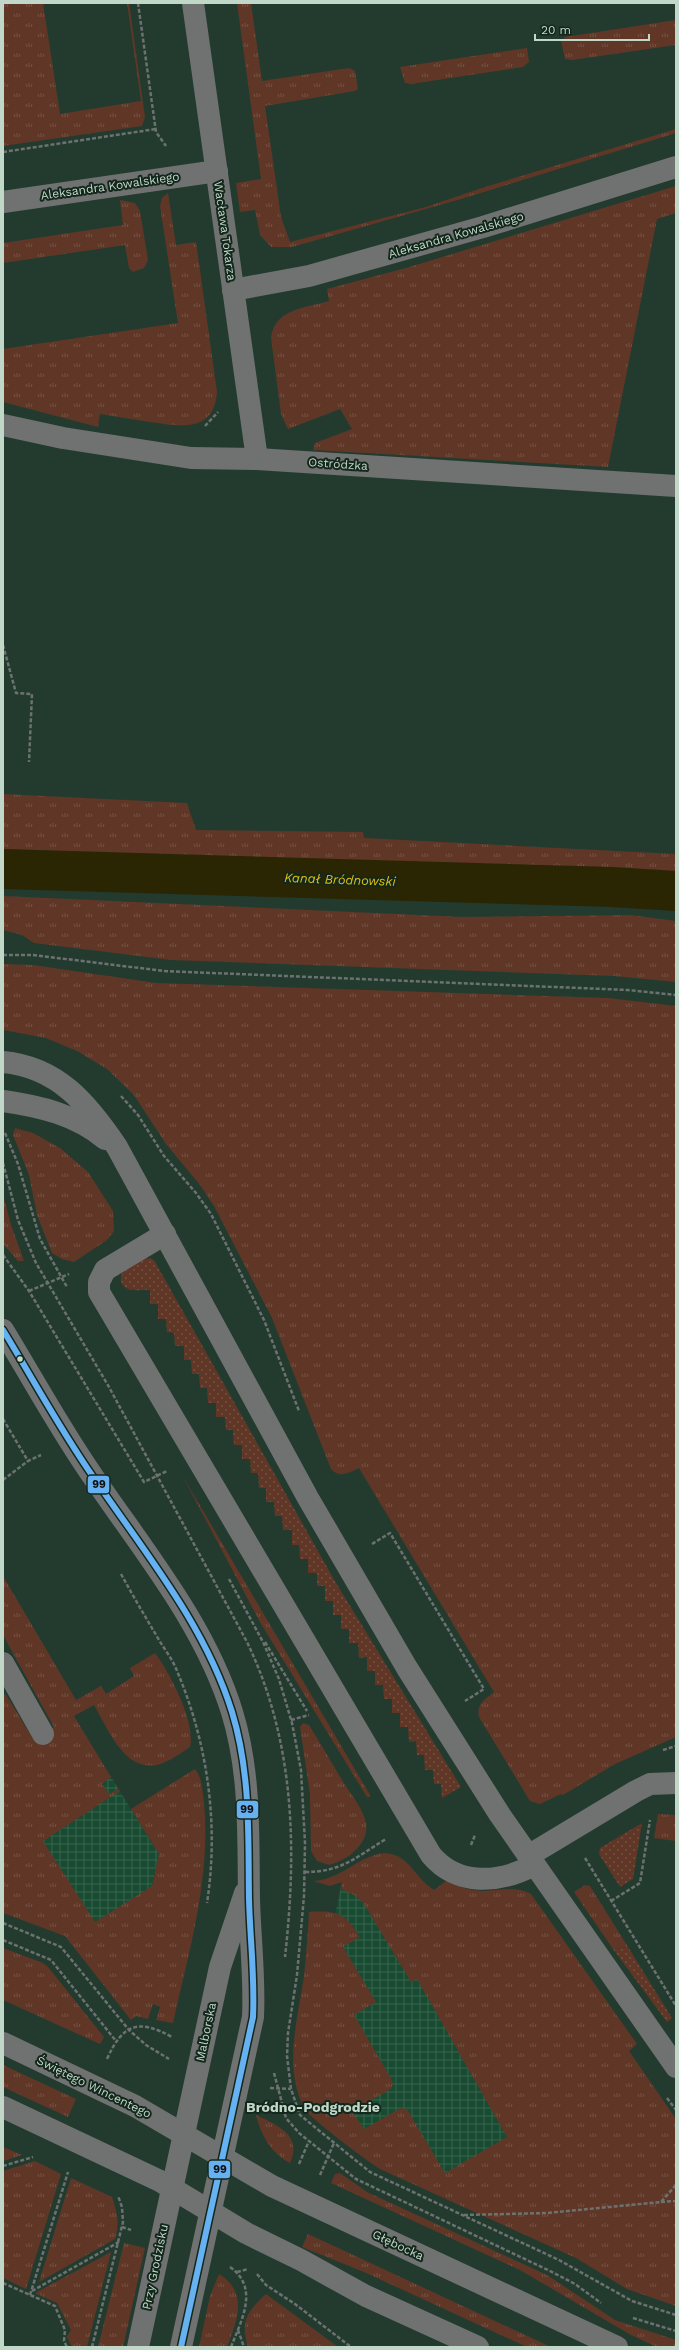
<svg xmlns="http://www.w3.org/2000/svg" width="679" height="2350" font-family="'Work Sans',sans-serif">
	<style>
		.industrial { fill: url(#industrial-grid) }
		.grass { fill: url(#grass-tufts) }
		.garden { fill: url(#garden-dots) }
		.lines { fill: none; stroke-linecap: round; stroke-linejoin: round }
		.canal { stroke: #2a2604; stroke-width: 40 }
		.path { stroke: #6c7270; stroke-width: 2.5; stroke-dasharray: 4 2; stroke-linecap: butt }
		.minor { stroke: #707272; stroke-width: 22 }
		.bus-1-casing { stroke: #14271c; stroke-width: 9 }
		.bus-1 { stroke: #66b1f2; stroke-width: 6 }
		.bus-dot { fill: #c1d8c9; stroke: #14271c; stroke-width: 1.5 }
		.labels { text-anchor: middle; stroke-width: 4; stroke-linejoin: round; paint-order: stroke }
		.street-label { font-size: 12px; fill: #c1d8c9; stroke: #14271c }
		.water-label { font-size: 13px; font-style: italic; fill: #ddbf12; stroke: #14271c }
		.quarter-label { font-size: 14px; font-weight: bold; fill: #c1d8c9; stroke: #14271c }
		.line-badge { stroke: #14271c; stroke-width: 1.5 }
		.pale-badge-label { font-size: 11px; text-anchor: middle; font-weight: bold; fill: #111 }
	</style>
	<defs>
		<pattern id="industrial-grid" width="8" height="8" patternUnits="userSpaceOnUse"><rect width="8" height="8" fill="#194b32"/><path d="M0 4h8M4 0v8" fill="none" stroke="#39644e"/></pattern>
		<pattern id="grass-tufts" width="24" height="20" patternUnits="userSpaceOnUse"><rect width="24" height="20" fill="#603626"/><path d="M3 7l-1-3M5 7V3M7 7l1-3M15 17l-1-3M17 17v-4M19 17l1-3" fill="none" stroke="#755244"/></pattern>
		<pattern id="garden-dots" width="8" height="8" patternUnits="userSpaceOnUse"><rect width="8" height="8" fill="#603626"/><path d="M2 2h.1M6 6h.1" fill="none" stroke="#755244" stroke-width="1.8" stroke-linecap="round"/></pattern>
	</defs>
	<rect width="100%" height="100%" fill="#233b2f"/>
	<g class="industrial">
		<path d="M111,1777L159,1854L143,1924L100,1951L24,1832Z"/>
		<path d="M342,1882L366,1884L525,2157L454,2199L385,2166L308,2042Z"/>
	</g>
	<g class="grass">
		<path d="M3,3H43L60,114L141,101L127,3H129L145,117L142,126L3,146Z"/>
		<path d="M237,3H251L262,81L349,68L355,71L358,89L355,91L265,106L281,217L290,242L426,207L482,188L676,129V133L461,199L292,247H271L260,235L255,210L240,212L236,183L261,179Z"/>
		<path d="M676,20V45L572,60L565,59L561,41L565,37Z"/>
		<path d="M527,48L529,62L523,67L411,84L405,83L400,67Z"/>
		<path d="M676,186V213L657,219L608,467L313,450L315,443L352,429L340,409L288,429L281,414L271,338C274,309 305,308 329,301L327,289L406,268Z"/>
		<path d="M168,193L176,245L196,242L217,392C214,434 179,426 150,422C133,419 117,417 100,414L98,427L3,402V349L178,323L160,206L162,198Z"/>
		<path d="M120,200L135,203L140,211L148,260L144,268L133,272L129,268L125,245L3,263V243L123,225Z"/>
		<path d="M3,794L187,803L196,830L363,832L364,838L676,854V878L630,873L3,849Z"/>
		<path d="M3,896L462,917L630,915L676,921V982L614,976L171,960L34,943L22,935L3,930Z"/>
		<path d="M3,964L33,965L156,983L608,998L676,1006V1737L615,1764L563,1795L561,1794L540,1804L530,1801L479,1717C476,1703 486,1699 494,1692L359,1468C350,1472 340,1479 331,1469L272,1318L214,1206L200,1185L166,1144L134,1095L107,1069L77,1051L46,1038L3,1030Z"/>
		<path d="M15,1128L33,1133L60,1148L88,1172L113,1211L114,1231L107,1240L74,1262L62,1259L52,1253L37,1215L29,1175L13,1135Z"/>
		<path d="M3,1194L11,1225L24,1261H18L3,1244Z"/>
		<path d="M182,1475L370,1795V1797H367L260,1622Z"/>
		<path d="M3,1576L76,1700L101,1686L106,1694L134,1676L130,1668L155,1653C170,1673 196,1723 190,1747C181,1753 173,1759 163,1763C126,1777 109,1730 94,1705L74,1716L111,1777L102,1784L109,1794L118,1789L120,1791L43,1841L95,1922L152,1886L159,1854L131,1809L195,1769C203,1779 202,1791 204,1803C211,1878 189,1951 173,2023L156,2020L160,2007L153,2004L148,2019L136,2016L131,2020L65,1936L3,1913V1700L5,1693L33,1739L54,1727L3,1635Z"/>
		<path d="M303,1723L309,1725C322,1746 334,1767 347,1788C354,1798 363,1810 366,1823C370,1843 347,1861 329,1865L317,1861L311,1851L310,1794L300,1727Z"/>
		<path d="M658,1814L676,1815V1841L654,1838Z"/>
		<path d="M384,1853C410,1854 414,1878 434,1890L446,1881C459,1887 471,1891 485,1891C502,1890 516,1886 531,1894L637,2044L629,2051L676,2119V2306L627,2289L576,2258L382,2170C371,2164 308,2117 304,2108C283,2066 298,2019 304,1976C306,1955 308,1933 309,1912C337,1910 346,1914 360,1937L343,1947L376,2002L354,2015L393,2082L391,2089L352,2111L364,2129L401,2108L407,2109L445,2173L507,2137L417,1979L411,1982L364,1904L356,1896L341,1889L342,1882L330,1886L313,1881C343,1879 356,1857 384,1853Z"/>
		<path d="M585,1885L590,1886L628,1947L613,1949L574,1892Z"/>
		<path d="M3,1948L43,1963L48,1967L104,2037L100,2044L3,2000Z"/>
		<path d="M3,2065L76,2099L68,2117L3,2087Z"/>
		<path d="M256,2115C277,2125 303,2135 290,2163C271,2153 261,2135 256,2115Z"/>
		<path d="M3,2147L22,2155L3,2161Z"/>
		<path d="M35,2161L61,2174L26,2289L3,2278V2171Z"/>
		<path d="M340,2173L367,2192L547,2275L615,2320L676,2340V2347H657L631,2335L520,2270L331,2183L335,2174Z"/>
		<path d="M71,2178L112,2197C117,2212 120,2223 115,2239L39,2282Z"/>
		<path d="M308,2234L549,2346L552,2347H527L364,2272L302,2247Z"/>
		<path d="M124,2243L145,2248L123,2347H98Z"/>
		<path d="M111,2252L87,2347H72L67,2337L71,2330L57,2303L35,2293Z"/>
		<path d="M219,2274C249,2292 237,2321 227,2347H199L210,2296Z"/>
		<path d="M266,2294L338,2347H248C240,2320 247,2312 266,2294Z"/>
	</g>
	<g class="garden">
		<path d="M150,1258L154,1260L336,1583L461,1787L442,1798L441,1784H434L433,1770H425L424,1755H417L416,1741L409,1742L408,1727H400V1713H392V1699H384L383,1685H375V1671H367V1657L359,1658L358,1643H349V1629H341V1615H333V1601H325V1586H317V1573H308V1559H300L299,1545H292V1530H283L282,1516H275L274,1502H266V1488H259L258,1473H251L250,1459H242V1445H234L233,1430H226L225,1417H216V1403H208L207,1388H200L199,1374H192L191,1360H184V1346H175L174,1333L167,1332L166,1319H158V1304H150V1290C137,1290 119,1293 121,1275C127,1267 141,1259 150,1258Z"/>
		<path d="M642,1823L633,1879L620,1887L599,1854L600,1848Z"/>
		<path d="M628,1947L672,2018L667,2022L613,1949Z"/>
	</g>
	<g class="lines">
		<path class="canal" d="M3,869L612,887L676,891"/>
		<g class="path">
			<path d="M138,3L156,132L166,146"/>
			<path d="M3,152L156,129"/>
			<path d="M205,426L218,412"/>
			<path d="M3,645L16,693L32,694L29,762"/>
			<path d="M3,955H33L164,971L628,990L676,995"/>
			<path d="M121,1096L138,1115L164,1156L196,1193L211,1214L264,1320L299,1411"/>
			<path d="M5,1133L18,1164L40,1239L67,1287"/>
			<path d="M3,1163L18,1220L36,1263L109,1387L247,1642C295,1742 297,1849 285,1957"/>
			<path d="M3,1255L29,1291L144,1482L167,1471"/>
			<path d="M29,1291L69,1274"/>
			<path d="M3,1419L28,1461L41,1455"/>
			<path d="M3,1480L28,1461"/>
			<path d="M372,1544L390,1533L484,1689L465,1701"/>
			<path d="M121,1574C133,1596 146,1618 159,1640C165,1650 173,1660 177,1671C208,1744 219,1825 207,1903"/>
			<path d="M229,1579L263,1642L279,1679L292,1723L301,1770L305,1843L304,1896L297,1975L288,2033L287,2056L291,2089L300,2115L370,2172L559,2260L632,2301L676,2315"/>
			<path d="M265,1642L307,1711"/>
			<path d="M291,1720L309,1715"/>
			<path d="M663,1750L676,1746"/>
			<path d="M471,1845L475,1835"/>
			<path d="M585,1858L676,2006"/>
			<path d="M305,1872C342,1872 356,1857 386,1839"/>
			<path d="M611,1901L640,1883L650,1820"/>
			<path d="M3,1923L61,1947L129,2030L146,2045L169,2059"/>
			<path d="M3,1940L51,1960L116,2041"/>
			<path d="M107,2059C123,2023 139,2019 172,2037"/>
			<path d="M274,2073L286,2118L299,2133L356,2179L550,2271L575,2284L601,2303"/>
			<path d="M270,2088L291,2089"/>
			<path d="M667,2098L676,2110"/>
			<path d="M265,2110L282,2109"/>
			<path d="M299,2164L309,2141"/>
			<path d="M3,2166L33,2157"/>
			<path d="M320,2175L334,2143"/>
			<path d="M661,2202L676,2201"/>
			<path d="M464,2215L547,2213L661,2202L676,2185"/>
			<path d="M122,2227L131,2230"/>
			<path d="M230,2267C260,2288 241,2321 231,2347"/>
			<path d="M237,2272L248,2269"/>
			<path d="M257,2274L266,2285L295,2304L351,2347"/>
			<path d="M3,2283L55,2306L65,2330L64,2341L67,2347"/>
			<path d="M32,2291L119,2242"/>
			<path d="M30,2295L68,2172"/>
			<path d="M633,2318L676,2331"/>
			<path d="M238,2330L244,2347"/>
			<path d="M92,2347L123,2222L122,2207L118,2196"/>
		</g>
		<g class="minor">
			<path d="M193,3L257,459"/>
			<path d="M3,202L217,171"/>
			<path d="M233,290L309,276L483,227L676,167"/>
			<path d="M3,425L63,438L191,458L257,459L676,486"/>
			<path d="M3,1062C58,1067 88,1104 117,1147L308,1498L407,1668L500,1815L676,2067"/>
			<path d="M3,1101C39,1106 77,1115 105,1139"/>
			<path d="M165,1234L105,1270L99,1282V1292L431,1855C458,1887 500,1883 534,1865"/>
			<path d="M3,1330C33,1379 61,1431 94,1478C145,1553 205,1625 232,1712C251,1774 248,1836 249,1899C250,1939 255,1977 253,2017L181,2347"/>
			<path d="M3,1663L43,1734"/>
			<path d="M528,1856L636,1791L650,1784L676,1783"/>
			<path d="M3,2043L135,2106L272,2186L617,2347"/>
			<path d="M3,2107L160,2181L246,2233L301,2260L366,2296L478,2347"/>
			<path d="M138,2347L220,1967L245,1893"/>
		</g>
		<defs>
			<path id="bus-1" d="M3,1330C33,1379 61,1431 94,1478C145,1553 205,1625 232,1712C251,1774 248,1836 249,1899C250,1939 255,1977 253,2017L181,2347"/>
		</defs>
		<use href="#bus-1" class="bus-1-casing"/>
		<use href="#bus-1" class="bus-1"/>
	</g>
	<circle class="bus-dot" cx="20" cy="1359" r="3.5"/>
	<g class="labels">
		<g class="street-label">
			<text transform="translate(110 186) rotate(-8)" y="4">Aleksandra Kowalskiego</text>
			<text transform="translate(225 231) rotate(82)" y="4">Wacława Tokarza</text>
			<text transform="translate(456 235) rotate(-16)" y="4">Aleksandra Kowalskiego</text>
			<text transform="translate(338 464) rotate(4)" y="4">Ostródzka</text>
			<text transform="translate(206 2032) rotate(-78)" y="4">Malborska</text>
			<text transform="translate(94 2087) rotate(26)" y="4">Świętego Wincentego</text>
			<text transform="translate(398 2245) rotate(25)" y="4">Głębocka</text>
			<text transform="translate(155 2267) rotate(-78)" y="4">Przy Grodzisku</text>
		</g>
		<g class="water-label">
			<text transform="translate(340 879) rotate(2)" y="5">Kanał Bródnowski</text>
		</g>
		<g class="quarter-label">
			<text x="313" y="2112">Bródno-Podgrodzie</text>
		</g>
	</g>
	<g class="line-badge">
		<rect x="87" y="1475" width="23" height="19" rx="4" fill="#66b1f2"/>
		<rect x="236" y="1800" width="23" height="19" rx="4" fill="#66b1f2"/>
		<rect x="208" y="2160" width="23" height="19" rx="4" fill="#66b1f2"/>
	</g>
	<g class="pale-badge-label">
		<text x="99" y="1488">99</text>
		<text x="247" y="1813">99</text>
		<text x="220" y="2173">99</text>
	</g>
	<rect width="679" height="2350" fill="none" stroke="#c1d8c9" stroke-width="8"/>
	<path d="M535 34v6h114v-6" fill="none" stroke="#c1d8c9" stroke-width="2"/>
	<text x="541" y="34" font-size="12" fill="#c1d8c9" stroke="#14271c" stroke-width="3" paint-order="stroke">20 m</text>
</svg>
